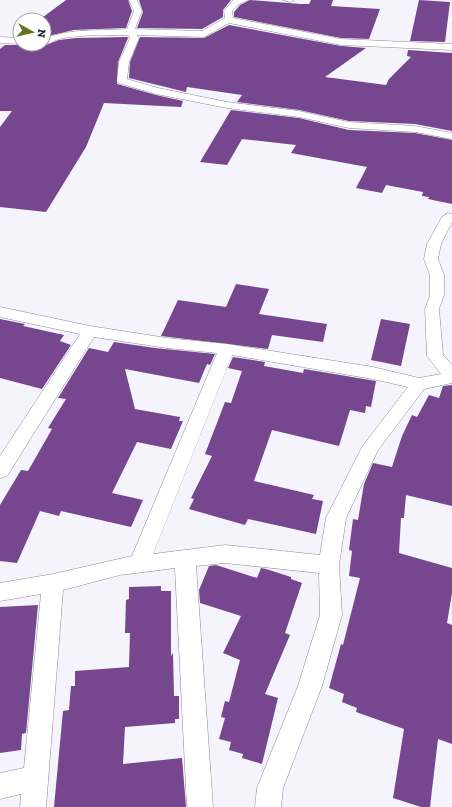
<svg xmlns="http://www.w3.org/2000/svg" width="452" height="807" font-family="'Zilla Slab',serif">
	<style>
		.building { fill: #76478e }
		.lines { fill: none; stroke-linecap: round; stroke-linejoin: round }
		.minor-casing { stroke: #8b8991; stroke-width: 1 }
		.minor { fill: #fff; fill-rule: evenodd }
	</style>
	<rect width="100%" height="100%" fill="#f5f3fc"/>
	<g class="building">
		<path d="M66,0H128L132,11L126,28L74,30L44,37V20H39Z"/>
		<path d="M139,0H231L223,10V17L202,29L137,28L143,12Z"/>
		<path d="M250,0L301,4H309L311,0H333L331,6L380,9L369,39L341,38L234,17V12L240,5Z"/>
		<path d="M419,0L450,2L445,42L410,41Z"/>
		<path d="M229,25L341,46L366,48L325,77L386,85L389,79L411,57L407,56L408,50L452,53V131L415,124L349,121L299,110L237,102L242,95L187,87L186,92L129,78L130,62L140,37L204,38Z"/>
		<path d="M127,37L128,38L118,62L117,84L156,95L183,101L181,107L104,103L86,147L46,212L0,207V127L12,111H0V49L5,45H46L59,40L76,38Z"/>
		<path d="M231,110L299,118L349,130L415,133L452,140V204L428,199L429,197L422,196L423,192L386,185L382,193L356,188L367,167L291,153L296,145L242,139L227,165L200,162Z"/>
		<path d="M236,284L269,289L259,314L327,324L323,342L272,335L268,349L161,336L178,300L226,307Z"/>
		<path d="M0,319L25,324L23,326L64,335L60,341L71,345L42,389L0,378Z"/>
		<path d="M381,319L410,324L401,366L371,360Z"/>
		<path d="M114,342L155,348L215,354L210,365L207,364L199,383L125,369L135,409L180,417L179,421H183L171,449L137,442L112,493L143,500L131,527L61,511L59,516L40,511L17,563L0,561V505L21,470L28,471L52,429L48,428L66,399L58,398L89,348L108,352Z"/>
		<path d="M233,357L265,362L264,366L303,373L304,369L376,381L371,407L366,406L365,413L350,410L339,446L272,430L254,481L314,495L312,499L323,501L316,534L248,519L245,525L189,509L194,499L191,498L212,456L205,454L225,402L231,403L242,371L228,368Z"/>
		<path d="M452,385V506L406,495L404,518H401L399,553L452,568V593L447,623L452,625V744L438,739L430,807H421L393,798L404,729L356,712L357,708L342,702L344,694L329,688L341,644L343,645L360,578L349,576L352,551L349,550L353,519L358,520L364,484L373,463L392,467L402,436L412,415L417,417L429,395L439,398L443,386Z"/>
		<path d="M216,565L257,578L261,568L266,569L291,577V579L302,583L285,633L290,635L265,694L278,698L262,764L242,758L243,754L229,750L231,742L219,739L225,718L221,717L225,701L229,702L240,660L223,653L241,616L200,603L199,590L209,566Z"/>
		<path d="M161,586V591H171V656L173,653L174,696H179V719H175V723L125,727L123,764L182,758L186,807H54L63,711L69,710L71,686H75V671L129,667L130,633H125L126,600L129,599V587Z"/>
		<path d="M38,605L26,733L22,734L21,750L0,753V607Z"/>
	</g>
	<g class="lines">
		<defs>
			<g id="minor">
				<path d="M129,0H137L142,11L135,29L202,31L225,18L224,11L233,0H249L239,4L232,11L233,18L341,39L452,44V50L341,45L229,23L204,37L137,35L139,38L129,62L127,79L158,88L227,102L299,111L349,122L415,126L452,133V139L415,132L349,128L299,117L227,108L156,94L118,83L117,81L119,62L130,38L128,35C105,36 81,34 59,39C53,41 48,45 41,44H44V39C69,28 100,31 127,29L134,11Z"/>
				<path d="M283,0H294L290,2Z"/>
				<path d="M0,37L20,38V44L0,43Z"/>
				<path d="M448,213L452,214V222L441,244L438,259L444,275V295L439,309L443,355L452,365V383L424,389L378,450L346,518L339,565L342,615L322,686L283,788L281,807H255L257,788L298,686L320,615L319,573L225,563L196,566L213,807H187L175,568L120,575L63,590L46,807H20L21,794L0,799V773L24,768L41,594L0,601V583L53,574L132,556L217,353L167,348L94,337L7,476L0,478V456L80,334L0,317V307L90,326L167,338L227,344L373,367L419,378L441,374L427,356L425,309L430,295V275L424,259L427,244L442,217ZM232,355L373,379L408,387L362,447L326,518L320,555L225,545L153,554Z"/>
			</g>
		</defs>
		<use href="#minor" class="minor-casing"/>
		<use href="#minor" class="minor"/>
	</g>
	<g transform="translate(32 32) rotate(98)"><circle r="19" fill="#ffffff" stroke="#a3a2a3"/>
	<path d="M0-3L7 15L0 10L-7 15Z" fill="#647421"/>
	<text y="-6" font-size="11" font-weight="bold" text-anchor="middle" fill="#18171a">N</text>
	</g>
</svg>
